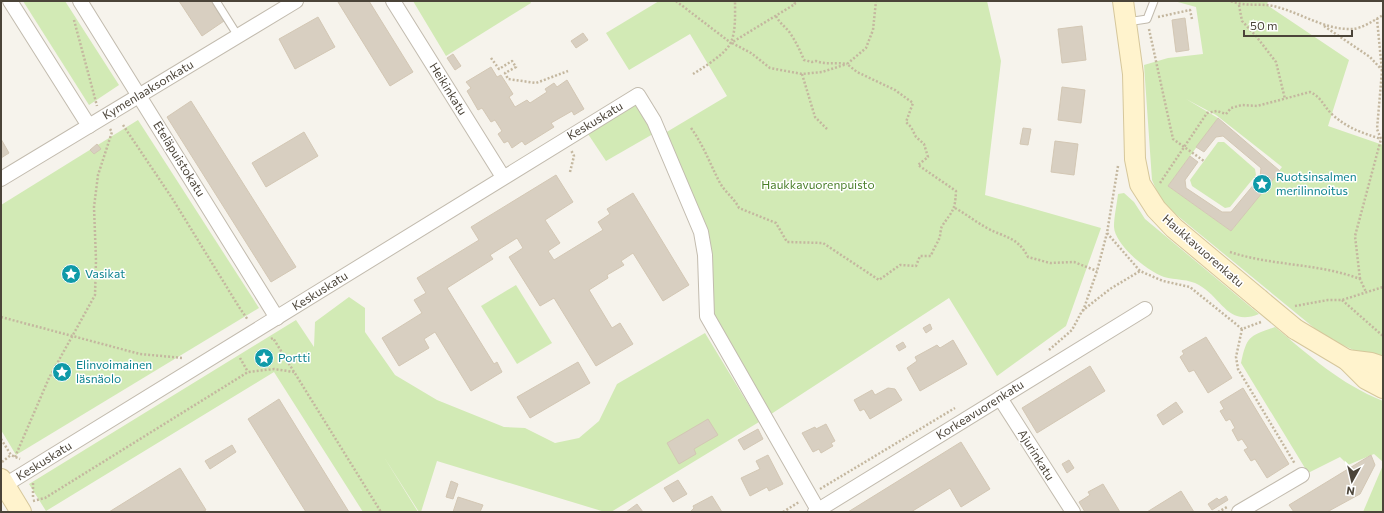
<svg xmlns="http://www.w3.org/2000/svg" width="1384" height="513" font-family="Commissioner,sans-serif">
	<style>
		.green { fill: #d2eab5; fill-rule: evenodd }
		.building { fill: #d8cfc1; stroke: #d3c7b4 }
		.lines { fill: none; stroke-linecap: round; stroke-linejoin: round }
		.service-casing { stroke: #c2bbae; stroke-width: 9 }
		.minor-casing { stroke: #c2bbae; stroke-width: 16 }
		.secondary-casing { stroke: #d6c79b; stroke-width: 22 }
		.path { stroke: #c4b79f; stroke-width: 2.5; stroke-dasharray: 2 2; stroke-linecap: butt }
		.service { stroke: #fff; stroke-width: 7 }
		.minor { stroke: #fff; stroke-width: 14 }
		.secondary { stroke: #fff3cd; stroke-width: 20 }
		.secondary-bridge-casing { stroke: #d6c79b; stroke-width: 22; stroke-linecap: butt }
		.secondary-bridge { stroke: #fff3cd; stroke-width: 20 }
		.labels { text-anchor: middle; stroke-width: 3; stroke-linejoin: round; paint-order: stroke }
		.street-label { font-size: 12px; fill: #4b4439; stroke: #fff }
		.culture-label { font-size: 12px; fill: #0d838f; stroke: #fff; text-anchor: start }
		.park-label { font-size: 12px; fill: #4a7f2a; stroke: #fff }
	</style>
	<rect width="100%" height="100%" fill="#f6f3ec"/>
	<g class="green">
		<path d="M23,1H65L119,85L89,105Z"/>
		<path d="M413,1H530L531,3L446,56Z"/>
		<path d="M659,1H987L1001,61L985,195L1101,228L1066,326L997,376L949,298L765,418L707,316L701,232L660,136L727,96L690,34L629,70L606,33Z"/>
		<path d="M1174,1H1268L1267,5L1349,60L1328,126L1383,145V357L1370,358L1324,336L1162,203L1152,180L1144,65L1168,58L1203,54L1196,7ZM1186,99L1216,115L1282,167L1231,231L1168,186L1218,118Z"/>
		<path d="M635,104L653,134L606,161L588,134Z"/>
		<path d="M138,120L259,308L16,455L1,430V205Z"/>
		<path d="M1218,142H1224L1255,169L1256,175L1230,207L1225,208L1192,186L1190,180Z"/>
		<path d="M1124,193L1134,202L1145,219L1259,314C1228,327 1222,298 1199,285C1189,279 1175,280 1164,277C1147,271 1115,245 1114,227C1114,216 1117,204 1118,194Z"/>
		<path d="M516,285L552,343L517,364L481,306Z"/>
		<path d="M349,297L365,308V332L395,375L437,400L504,427L525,428L555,443L579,438L599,421L617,384L705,333L759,422L611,512H605L437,461L421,512H419L384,457L418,512H363L274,372L46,511L29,484L296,320L314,347L315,322Z"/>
		<path d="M1275,327C1311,357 1339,383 1383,401V462L1374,454L1348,465L1340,457L1308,473L1241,363C1247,336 1249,336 1275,327Z"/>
		<path d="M1383,465V512H1363Z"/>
	</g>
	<g class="building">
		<path d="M179,1H211L224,21L202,36Z"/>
		<path d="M340,1H369L413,72L390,86L338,2Z"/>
		<path d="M318,17L335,47L295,69L279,39Z"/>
		<path d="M1185,18L1189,50L1176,52L1172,20Z"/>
		<path d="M1082,26L1086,60L1062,63L1058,29Z"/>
		<path d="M583,33L588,40L576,48L571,41Z"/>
		<path d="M453,54L461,66L455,70L447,58Z"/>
		<path d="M491,67L497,77L501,75L513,94L509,97L515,107L527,100L530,103L547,92L545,89L554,83L557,87L567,80L584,109L574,115L572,111L551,123L554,127L525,145L522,141L512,148L508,141L504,143L498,134L502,131L495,120L491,122L482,108L478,110L467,91L471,88L466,82Z"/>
		<path d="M1062,87L1085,90L1081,123L1058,120Z"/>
		<path d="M191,101L296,267L271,282L167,117Z"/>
		<path d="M1218,118L1280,171L1231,231L1168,186L1190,156L1198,162L1185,180L1186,188L1222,212H1231L1260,177L1261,168L1223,136L1216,137L1204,152L1196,147Z"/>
		<path d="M1023,128L1031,129L1028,145L1020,144Z"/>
		<path d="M304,132L318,156L266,187L252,163Z"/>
		<path d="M1,139L9,153L1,158Z"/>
		<path d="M1055,141L1078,144L1074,175L1051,172Z"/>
		<path d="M97,144L101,149L94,154L90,150Z"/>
		<path d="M556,175L573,202L545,220L560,243L548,251L554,260L603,230L598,222L610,214L607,209L633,193L689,285L663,301L633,253L621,261L624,265L607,275L608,278L589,290L612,328L620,323L633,344L596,366L554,298L540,306L509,257L523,248L517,238L490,255L493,259L447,288L494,364L497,362L502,372L471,391L435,332L424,339L429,348L399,366L382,338L422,313L414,300L426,293L417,278L479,240L471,227Z"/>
		<path d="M930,324L932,329L926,333L923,328Z"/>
		<path d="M1206,337L1232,378L1208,393L1194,370L1189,372L1180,357L1184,354L1182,351Z"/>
		<path d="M953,340L967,364L920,391L907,368L917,361L915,357L937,345L940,348Z"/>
		<path d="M903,342L906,347L899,351L896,346Z"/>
		<path d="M578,362L590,383L530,418L517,397Z"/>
		<path d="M1090,366L1105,391L1037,433L1022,408Z"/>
		<path d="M888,388L895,389L902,400L870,419L864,409L860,411L854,400L872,390L875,395Z"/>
		<path d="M1243,388L1289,464L1267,478L1255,459L1251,461L1244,450L1248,448L1242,439L1238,441L1232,430L1235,428L1230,419L1226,421L1220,411L1224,409L1220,402Z"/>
		<path d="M279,399L349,512H306L248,419Z"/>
		<path d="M1176,402L1183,412L1163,425L1157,415Z"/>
		<path d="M708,419L718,435L694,449L696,454L679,464L667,443Z"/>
		<path d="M826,424L835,441L831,443L833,446L821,453L819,449L813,452L802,433L815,427L816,429Z"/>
		<path d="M758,429L763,439L744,450L738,440Z"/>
		<path d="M961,442L990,489L961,507L950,488L911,512H848Z"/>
		<path d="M232,445L236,452L210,469L205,461Z"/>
		<path d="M768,455L783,484L769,491L767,487L750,496L741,478L760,469L756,461Z"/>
		<path d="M1371,455L1375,465L1360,494L1327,512H1294L1289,505Z"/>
		<path d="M1069,460L1074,468L1067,473L1062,464Z"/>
		<path d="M180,468L206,510L202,512H109Z"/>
		<path d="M678,480L687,494L673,502L664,488Z"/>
		<path d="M451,481L458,484L453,499L446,497Z"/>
		<path d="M1103,484L1120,512H1085L1079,502L1090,495L1088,492Z"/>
		<path d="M1181,491L1194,512H1147Z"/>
		<path d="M712,496L722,512H690L694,508L693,506Z"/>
		<path d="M1226,496L1228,500L1212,510L1208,504L1217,498L1219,500Z"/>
		<path d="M458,497L483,505L480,512H453Z"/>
		<path d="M637,504L643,512H626Z"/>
	</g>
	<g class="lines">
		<defs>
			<g id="service">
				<path d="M216,1L238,36"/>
				<path d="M1127,22L1147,19L1154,1"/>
			</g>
			<g id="minor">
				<path d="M10,1L89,126"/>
				<path d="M80,1L277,318"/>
				<path d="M393,1L503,177"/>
				<path d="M1,179L296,1"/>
				<path d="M1000,398L1073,512"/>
				<path d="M5,485L638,95L654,121L701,232L705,255L707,316L818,510"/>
				<path d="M815,512L1145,309"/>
				<path d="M1239,512L1302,475"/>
			</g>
			<g id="secondary">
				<path d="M1123,1L1133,74L1135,159L1140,184L1156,209L1174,228L1259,299"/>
				<path d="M1295,329L1347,360L1366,379L1383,388"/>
				<path d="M1347,360L1371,363L1383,367"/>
				<path d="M1,479L21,512"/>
			</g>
		</defs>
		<use href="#service" class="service-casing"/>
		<use href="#minor" class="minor-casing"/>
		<use href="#secondary" class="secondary-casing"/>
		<g class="path">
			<path d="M676,1L731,43L795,4L794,1"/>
			<path d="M1231,1C1245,7 1259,3 1273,6C1300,12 1324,30 1352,29C1361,29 1375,20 1383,15"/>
			<path d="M1239,5L1242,21L1256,36L1276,62L1285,99"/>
			<path d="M776,16C780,24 786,27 790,33C796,42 800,50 804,60L812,62L816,61C826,65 836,62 847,64"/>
			<path d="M1158,17L1190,10L1192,19"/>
			<path d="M74,20L97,106"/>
			<path d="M1324,26L1370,57L1382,70"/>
			<path d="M1149,29L1173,139L1204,161"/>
			<path d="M732,43L751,53L770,68L802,74L822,72L847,64"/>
			<path d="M491,58L499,69L512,61L516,67L505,73L508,79L536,83L568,71"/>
			<path d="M693,74C703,68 727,53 731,42C736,31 735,13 735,1"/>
			<path d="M802,74L815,117L827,129"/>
			<path d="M123,125L172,198L239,307L248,320"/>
			<path d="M691,128C704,146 710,164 720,183C725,192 734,198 739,208L776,223L787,242L823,243L879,280L900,265L916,266L920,256H931C933,249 937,244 939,239C941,235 940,230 942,226C953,210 955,211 956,191L918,165L928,157L924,144L916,137L911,127L906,122L913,103L895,90L857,72L847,64L866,48L873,30L876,1"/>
			<path d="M1118,166L1107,233L1140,271L1163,281L1190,287L1242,329L1261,322"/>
			<path d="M570,172L574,156L571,150"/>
			<path d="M1160,183L1207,113L1217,111L1226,114L1231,108L1242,105L1257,106L1310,92C1322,97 1324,108 1334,116C1349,129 1363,133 1381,139"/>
			<path d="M955,208C966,214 976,222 987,228C1005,238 1017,236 1028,257L1050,263L1074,262L1097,271"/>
			<path d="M1230,252C1272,266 1318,263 1360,279L1366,292"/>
			<path d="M1360,279L1355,236L1381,139L1377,129L1382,71L1377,19"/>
			<path d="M1342,300L1383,336"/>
			<path d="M1295,306L1328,300H1342L1383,287"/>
			<path d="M1083,311L1097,271L1107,233"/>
			<path d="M1,317L140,354L183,358"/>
			<path d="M1242,329L1236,357L1238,369L1295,464"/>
			<path d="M271,339L273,338L381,512"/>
			<path d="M1049,350L1072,330L1082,311L1110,289L1140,271"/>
			<path d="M240,358L248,372"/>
			<path d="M1,439L11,455L20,459"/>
			<path d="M15,457L49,378L95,295L96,260L94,207L98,175L112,132L110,129"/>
			<path d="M2,462L11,455"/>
			<path d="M33,483V499"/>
			<path d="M820,489L955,408"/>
			<path d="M33,501L45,498L248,372L274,369L294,372"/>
			<path d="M783,512L799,502"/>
			<path d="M1218,512L1227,507"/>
		</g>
		<use href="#service" class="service"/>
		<use href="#minor" class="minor"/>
		<use href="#secondary" class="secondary"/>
		<defs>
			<path id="secondary-bridge" d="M1259,299L1295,329"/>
		</defs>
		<use href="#secondary-bridge" class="secondary-bridge-casing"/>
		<use href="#secondary-bridge" class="secondary-bridge"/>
	</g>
	<defs>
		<symbol id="sight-disc" viewBox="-11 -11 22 22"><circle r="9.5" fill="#0f9aa8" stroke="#fff"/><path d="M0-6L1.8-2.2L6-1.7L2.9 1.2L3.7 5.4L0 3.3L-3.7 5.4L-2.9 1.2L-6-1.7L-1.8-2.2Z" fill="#fff"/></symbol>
	</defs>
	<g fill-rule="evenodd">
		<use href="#sight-disc" x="1251" y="173" width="22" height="22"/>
		<use href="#sight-disc" x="60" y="263" width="22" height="22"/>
		<use href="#sight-disc" x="253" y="347" width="22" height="22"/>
		<use href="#sight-disc" x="51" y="361" width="22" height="22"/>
	</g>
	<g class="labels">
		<g class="street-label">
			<text transform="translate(448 89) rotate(58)" y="4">Heikinkatu</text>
			<text transform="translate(148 90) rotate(-31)" y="4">Kymenlaaksonkatu</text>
			<text transform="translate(595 121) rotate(-31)" y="4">Keskuskatu</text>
			<text transform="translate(179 159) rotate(58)" y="4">Eteläpuistokatu</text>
			<text transform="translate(1203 251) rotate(41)" y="4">Haukkavuorenkatu</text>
			<text transform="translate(320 291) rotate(-32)" y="4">Keskuskatu</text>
			<text transform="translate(980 410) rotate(-32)" y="4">Korkeavuorenkatu</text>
			<text transform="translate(1036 455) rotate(58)" y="4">Ajurinkatu</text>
			<text transform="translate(44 461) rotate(-32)" y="4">Keskuskatu</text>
		</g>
		<g class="culture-label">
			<text x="1276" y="181">Ruotsinsalmen<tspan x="1276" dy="14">merilinnoitus</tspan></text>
			<text x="85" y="278">Vasikat</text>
			<text x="278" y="362">Portti</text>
			<text x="76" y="369">Elinvoimainen<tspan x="76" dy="14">läsnäolo</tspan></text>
		</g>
		<g class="park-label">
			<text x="818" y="189">Haukkavuorenpuisto</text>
		</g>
	</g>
	<rect width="1384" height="513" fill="none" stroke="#4b4439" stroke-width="4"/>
	<g transform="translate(1352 481) rotate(188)" stroke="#ffffff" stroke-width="3" paint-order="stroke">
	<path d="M0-3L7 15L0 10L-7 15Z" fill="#4b4439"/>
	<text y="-6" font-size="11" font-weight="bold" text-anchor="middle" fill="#4b4439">N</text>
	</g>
	<path d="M1244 30v6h108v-6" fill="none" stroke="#4b4439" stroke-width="2"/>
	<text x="1250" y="30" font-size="12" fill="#4b4439" stroke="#ffffff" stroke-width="3" paint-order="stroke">50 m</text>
</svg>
